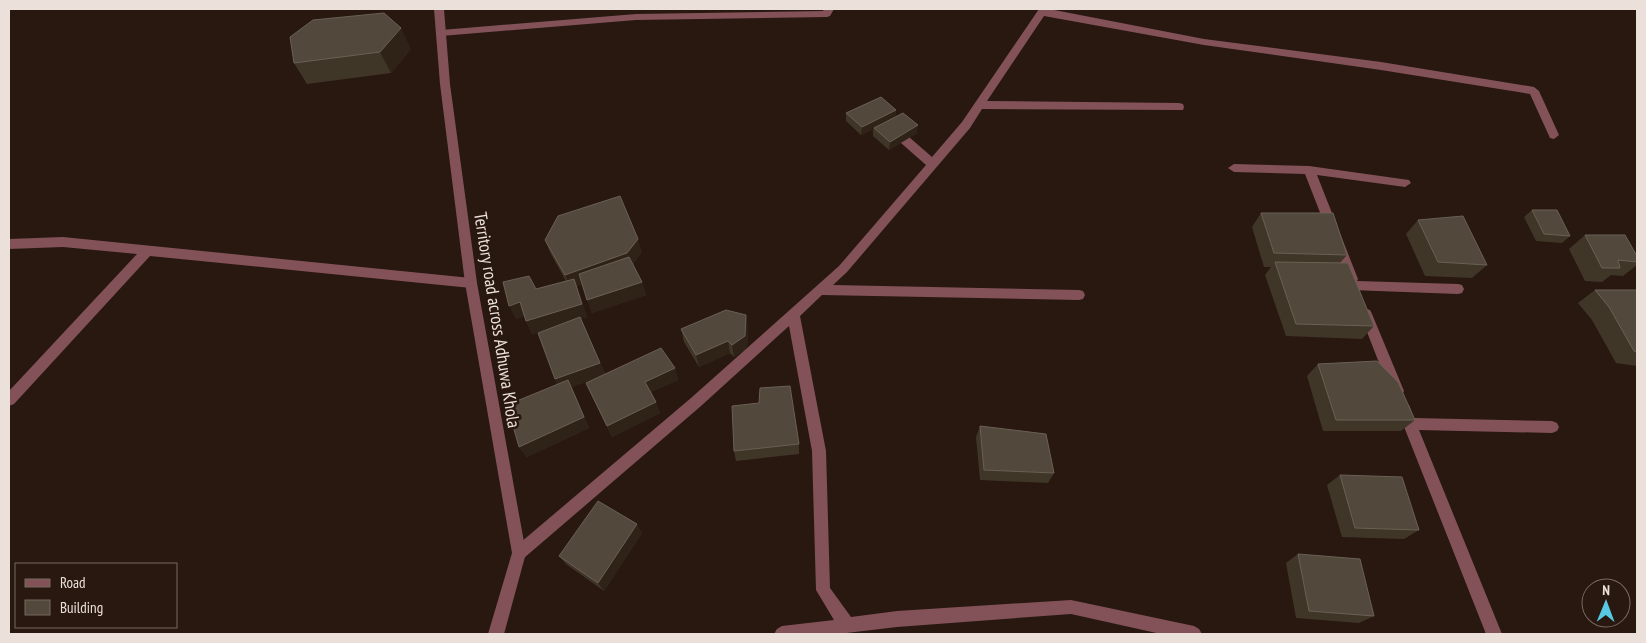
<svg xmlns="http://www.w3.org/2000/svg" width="1646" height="643" font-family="'PT Sans Narrow',sans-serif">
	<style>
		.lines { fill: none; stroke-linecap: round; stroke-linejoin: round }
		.minor { fill: #835259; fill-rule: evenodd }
		.tertiary { fill: #835259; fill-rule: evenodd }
		.wall { fill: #403628 }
		.shaded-wall { fill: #2f2216 }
		.building { fill: #52483b; stroke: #6a6054 }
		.labels { text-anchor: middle; stroke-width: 5; stroke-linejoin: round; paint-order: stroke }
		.street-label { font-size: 18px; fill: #ece0db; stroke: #281810 }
	</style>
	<rect width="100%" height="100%" fill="#281810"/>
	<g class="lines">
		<g class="minor">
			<path d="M824,9H834L830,16L827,17L636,20L441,36L436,33L441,30L636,14L823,11Z"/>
			<path d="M1039,9H1049L1204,39L1381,62L1534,87L1539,91L1559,135L1554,139L1550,138L1530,94L1381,70L1204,45L1044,16L987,101L1179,103L1183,104L1184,107L1183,110L982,109L970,128L847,272L833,285L1079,290L1083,291L1085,295L1083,299L1079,300L822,295L800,316L826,451L830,588L851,617L897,611L1071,600L1194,626L1199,629L1202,634H1161L1071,614L897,627L838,634H774L777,629L782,626L834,620L816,590L812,451L789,326L701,406L524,558L519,560L514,558L512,553L514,548L691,398L839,266L926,165L901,143L900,140L901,137H909L932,157L962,122Z"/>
			<path d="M1234,164L1309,166L1409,180L1411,183L1405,187L1317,175L1358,279L1357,281L1458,284L1462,285L1464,289L1462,293L1458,294L1351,290L1349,286L1350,283L1346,279L1305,174L1234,172L1228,168Z"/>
			<path d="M63,237L471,278L475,279L477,283L475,287L471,288L150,256L14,404L9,406V391L137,254L63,247L9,249V239Z"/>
			<path d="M1366,309L1370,310L1372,314L1404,391L1402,395L1397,397L1392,395L1390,391L1360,314L1362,310Z"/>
			<path d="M1404,403L1409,405L1414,418L1552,421L1557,423L1559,427L1557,431L1552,433L1419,430L1502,634H1486L1397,409L1399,405Z"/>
		</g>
		<path class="tertiary" d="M434,9H444L450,84L477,283L526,553L504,634H488L512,553L465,283L440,84Z"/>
	</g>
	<g class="wall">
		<path d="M290,37L411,49L391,73L307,84L294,63Z"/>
		<path d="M896,110L895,117L917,133L889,150L873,136V129L861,135L846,121V113Z"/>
		<path d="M1532,210L1570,236L1562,243L1536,241L1524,217Z"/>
		<path d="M1261,213L1347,255L1340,263L1374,326L1362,339L1286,336L1265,275L1271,267H1264L1252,227Z"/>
		<path d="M1418,220L1487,265L1472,278L1425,276L1406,234Z"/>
		<path d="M1585,235L1637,256V265L1623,276L1611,275L1602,282L1585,281L1569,249Z"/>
		<path d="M545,240L642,252L633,264L642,282L646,295L592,313L582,284L576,286L587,317L581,319L605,374L675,368L678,380L651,392L660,413L612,437L586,383L602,376L572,387L589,428L527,457L519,447L557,384L555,379L559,325L532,334L526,321L524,316L516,319L536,289L566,281L551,254Z"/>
		<path d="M1595,290H1637V366L1616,363L1592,320L1578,303Z"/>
		<path d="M746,315L748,328L747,348L734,357L730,353L699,367L684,342L681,329Z"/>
		<path d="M1318,364L1415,420L1401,431H1323L1307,376Z"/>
		<path d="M980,426L1054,473L1048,483L980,480L976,437Z"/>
		<path d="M799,444V454L736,461L734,451Z"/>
		<path d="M1340,475L1419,530L1404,539L1342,537L1327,485Z"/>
		<path d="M642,533L604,591L566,564L559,556Z"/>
		<path d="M1298,554L1374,616L1359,623L1296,618L1286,563Z"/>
	</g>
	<g class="shaded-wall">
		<path d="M401,28L411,49L391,73L380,52Z"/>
		<path d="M896,110L895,118L861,135L862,127Z"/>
		<path d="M918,125L917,133L889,150L890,142Z"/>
		<path d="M638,239L642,252L632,266L576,286L587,317L532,334L526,321L570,288L565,275Z"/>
		<path d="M642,282L646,295L592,313L587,300Z"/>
		<path d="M520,302L527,315L516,319L509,306Z"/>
		<path d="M746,315L748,328L747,348L734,357L732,345Z"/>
		<path d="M728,341L730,353L699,367L696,355Z"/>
		<path d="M600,363L605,375L572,387L589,428L527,457L519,447L561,391L555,379Z"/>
		<path d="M675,368L678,380L649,393L645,382Z"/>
		<path d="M656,402L660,413L612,437L607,426Z"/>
		<path d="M637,524L642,533L604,591L598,583Z"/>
	</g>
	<g class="building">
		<path d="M384,13L401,28L380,52L294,63L290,37L313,20Z"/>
		<path d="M881,97L896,110L862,127L846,113Z"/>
		<path d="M903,113L918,125L890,142L874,128Z"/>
		<path d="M620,196L638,239L627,253L565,275L545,240L558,216Z"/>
		<path d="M1532,210H1557L1570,236L1544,234Z"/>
		<path d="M1261,213H1333L1347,255L1274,253Z"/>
		<path d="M1463,216L1487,265L1438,262L1418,220Z"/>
		<path d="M1585,235H1625L1637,256V262L1618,260L1620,268H1602Z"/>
		<path d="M629,257L642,282L587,300L579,274Z"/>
		<path d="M1275,262L1348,263L1374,326L1296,324Z"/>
		<path d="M529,276L536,289L574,279L582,304L526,321L520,302L509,306L503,282Z"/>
		<path d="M1595,290H1637V352L1634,351L1609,307Z"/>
		<path d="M726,310L746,315L745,336L732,345L728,341L696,355L681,329Z"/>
		<path d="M580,317L600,363L555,379L538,333Z"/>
		<path d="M661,348L675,368L645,382L656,402L607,426L586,383Z"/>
		<path d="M1377,361L1398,382L1415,420H1336L1318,364Z"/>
		<path d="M568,380L584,417L519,447L507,405Z"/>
		<path d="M790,386L799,444L734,451L732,406L759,403L760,388Z"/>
		<path d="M980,426L1046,434L1054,473L984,470Z"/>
		<path d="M1340,475L1402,477L1419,530L1355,528Z"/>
		<path d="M598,501L637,524L598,583L559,556Z"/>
		<path d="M1298,554L1360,559L1374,616L1309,611Z"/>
	</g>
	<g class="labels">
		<g class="street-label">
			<text transform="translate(497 320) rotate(81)" y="6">Territory road across Adhuwa Khola</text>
		</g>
	</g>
	<rect width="1646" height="643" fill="none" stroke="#ece0db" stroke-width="20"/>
	<rect x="15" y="563" width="162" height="65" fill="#281810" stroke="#766861"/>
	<rect x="25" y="579" width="25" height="8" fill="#835259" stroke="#766861"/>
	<text x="60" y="588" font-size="15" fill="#ece0db">Road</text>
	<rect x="25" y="600" width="25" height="15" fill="#52483b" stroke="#766861"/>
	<text x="60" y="613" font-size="15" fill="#ece0db">Building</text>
	<g transform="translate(1606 603) rotate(1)"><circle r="24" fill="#281810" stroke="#766861"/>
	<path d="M0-4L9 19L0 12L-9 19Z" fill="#58c9e4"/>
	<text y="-8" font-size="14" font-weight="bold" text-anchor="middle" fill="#ece0db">N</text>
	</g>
</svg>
